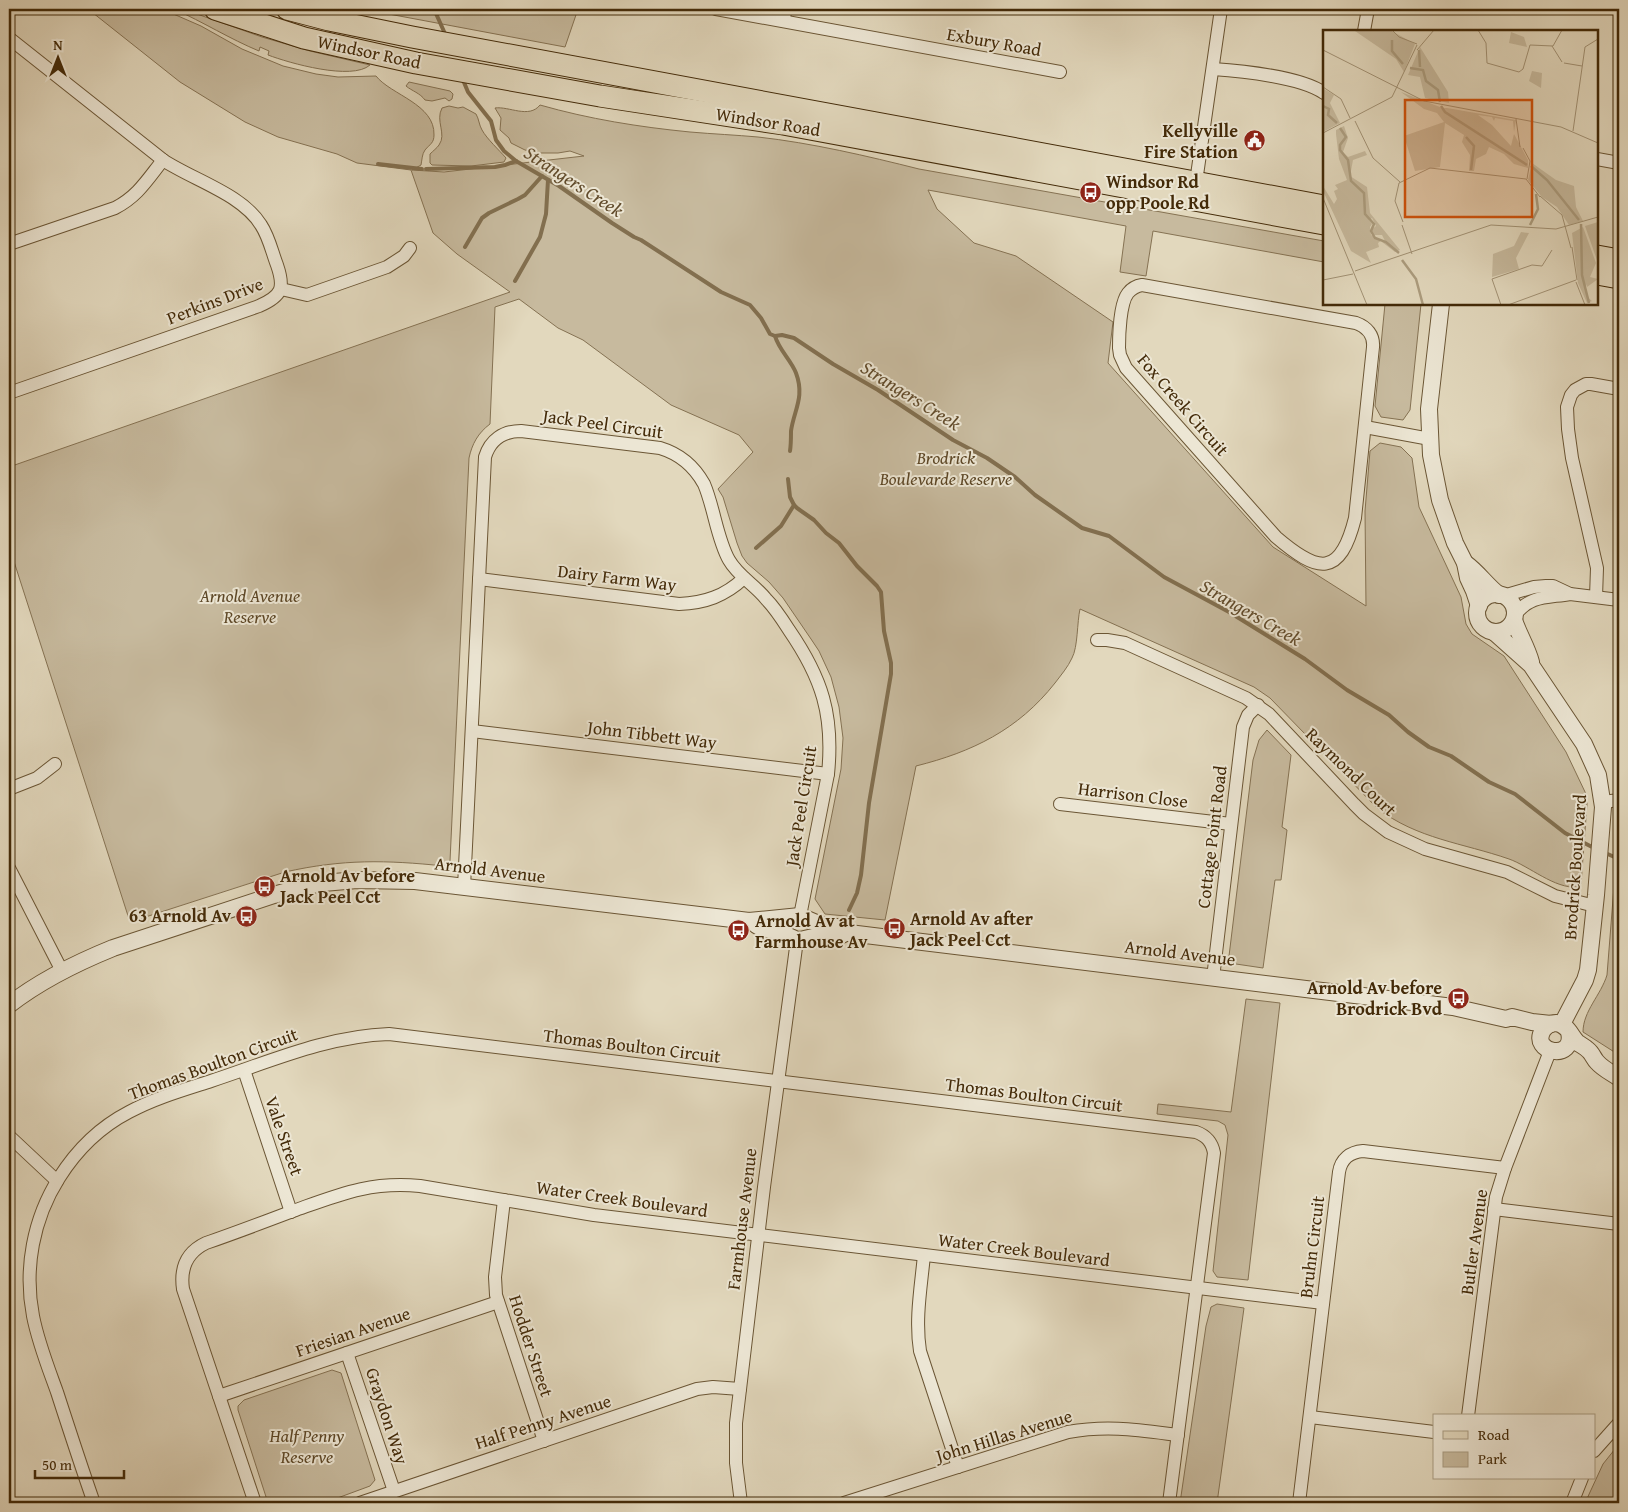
<svg xmlns="http://www.w3.org/2000/svg" width="1628" height="1512" font-family="'Gentium Book Plus',serif">
	<style>
		.green { fill: #c7ba9e; stroke: #857253 }
		.lines { fill: none; stroke-linecap: round; stroke-linejoin: round }
		.stream { stroke: #826f4f; stroke-width: 4 }
		.minor-casing { stroke: #6b5635; stroke-width: 14 }
		.tertiary-casing { stroke: #6b5635; stroke-width: 18 }
		.primary-casing { stroke: #432a08; stroke-width: 23 }
		.minor { stroke: #ece6d4; stroke-width: 12 }
		.tertiary { stroke: #ece6d4; stroke-width: 16 }
		.primary { stroke: #e2d8bd; stroke-width: 21 }
		.labels { text-anchor: middle; stroke-width: 4; stroke-linejoin: round; paint-order: stroke }
		.street-label { font-size: 18px; fill: #432a08; stroke: #ece6d4 }
		.poi-label { font-size: 18px; font-weight: bold; fill: #432a08; stroke: #ece6d4; text-anchor: start }
		.park-label { font-size: 18px; font-style: italic; fill: #5d4726; stroke: #ece6d4 }
		.water-label { font-size: 19px; font-style: italic; fill: #624c2c; stroke: #ece6d4 }
		.inset-river { fill: none; stroke: #ac9d7f; stroke-width: 2.5 }
		.inset-road { fill: none; stroke: #a29275; stroke-width: 1 }
		.view { fill: #cf520b; fill-opacity: 0.15; stroke: #cf520b; stroke-width: 2.5 }
		.inset-edge { fill: none; stroke: #432a08; stroke-width: 2.5 }
	</style>
	<rect width="100%" height="100%" fill="#e2d8bd"/>
	<filter id="stains"><feTurbulence type="fractalNoise" baseFrequency=".004" numOctaves="4"/><feColorMatrix values="0 0 0 0 .2 0 0 0 0 .09 0 0 0 0 .02 0 0 0 .5 -.17"/></filter>
	<radialGradient id="worn" r=".72"><stop offset=".6" stop-color="#630" stop-opacity="0"/><stop offset="1" stop-color="#630" stop-opacity=".3"/></radialGradient>
	<g class="green">
		<path d="M88,9H162L201,26L242,49L283,66L316,74L338,77L376,76C391,95 435,104 434,135C434,143 430,144 425,150C422,154 422,160 421,165L412,170L444,172L584,156L570,151L558,153H541L525,150L511,143L509,138L500,130L501,118L495,108C509,106 529,119 540,105C589,119 639,127 690,132C713,134 736,135 758,137C812,143 867,156 919,169L1324,241V262L1153,231L1146,276L1120,272L1126,226L928,190L937,209L974,243L1016,256L1113,322L1108,363L1273,547L1366,606L1365,511L1370,451L1380,443L1401,447L1412,458L1419,507L1461,597L1466,624L1472,634L1504,656L1566,752L1586,794L1587,804L1581,884L1577,887C1555,889 1529,866 1509,859C1463,843 1417,839 1377,808L1270,698L1254,687L1080,609C1077,622 1078,647 1072,658C1068,667 1061,675 1055,683C1018,730 972,752 916,766L885,920L825,914L815,899L841,769L843,738L839,707L831,677L819,651L811,639L783,598L769,582L747,563L742,556L737,543L723,497L718,489L753,452L739,435L671,405L583,340L558,328L519,299L495,307L490,424C478,433 472,444 469,458L450,861L444,866C386,860 343,859 285,872L130,922L9,546V467L510,292L457,254L433,233L411,170L357,163L337,154L278,137L245,122L180,82Z"/>
		<path d="M174,9H181L197,14L262,37L310,51L370,65C352,81 289,63 268,55L269,51L260,47L259,51C230,39 203,22 174,9Z"/>
		<path d="M362,9H578L565,47Z"/>
		<path d="M409,82L450,91L453,94L452,99L449,101L445,98L432,101L425,100C420,93 412,91 406,86Z"/>
		<path d="M449,106L458,108L463,107L476,114C479,119 479,125 482,130C487,139 499,150 506,158L504,162L471,166L432,165L430,163V154C433,151 437,148 439,145C447,134 435,121 442,108Z"/>
		<path d="M1385,304H1421L1410,410L1403,420L1381,417L1375,406Z"/>
		<path d="M1267,730L1291,755L1282,827L1287,830L1281,880H1275L1263,968L1236,964L1231,962L1229,956L1253,760L1259,740Z"/>
		<path d="M1619,823V1055L1583,1032C1583,1011 1601,995 1607,975Z"/>
		<path d="M1246,999L1280,1003L1248,1280L1217,1277L1213,1271L1228,1135L1225,1125L1218,1121L1157,1114L1158,1104L1231,1112Z"/>
		<path d="M1217,1304L1244,1308L1217,1503H1180L1206,1326L1211,1307Z"/>
		<path d="M332,1370L341,1373L375,1480L370,1486L324,1503H268L238,1410V1406L244,1400Z"/>
		<path d="M1619,1444V1503H1585L1603,1464Z"/>
	</g>
	<g class="lines">
		<g class="stream">
			<path d="M434,9L446,36"/>
			<path d="M463,80L468,92L491,121L496,140L504,151L516,161L559,186L612,223L634,237L641,240L721,292L750,305L761,318L770,334L775,336L782,335L794,338L833,364L878,390L953,440L987,458L1015,477L1035,495L1082,528L1109,536L1164,577L1229,612L1305,659L1347,690L1389,715L1408,732L1429,747L1451,756L1489,782L1515,794L1565,833L1594,848"/>
			<path d="M378,164L422,169"/>
			<path d="M426,169L495,167L505,165L516,161"/>
			<path d="M465,247L482,218L489,213L518,199L525,195L542,176"/>
			<path d="M515,281L540,237L546,214L548,180"/>
			<path d="M775,336C779,350 791,360 796,373C805,397 794,410 791,431C791,438 791,445 790,451"/>
			<path d="M788,479L790,497L794,505L797,508L814,520L826,533L839,543L857,566L877,586L881,592L884,631L891,663V674L869,803L861,875L857,893L849,910"/>
			<path d="M756,548L781,526L794,505"/>
			<path d="M1603,852L1619,859"/>
		</g>
		<defs>
			<g id="minor">
				<path d="M716,9L1060,72"/>
				<path d="M784,21L785,9"/>
				<path d="M1364,31L1368,9"/>
				<path d="M9,38L163,160C193,180 242,194 261,225C269,237 272,252 277,265C285,288 282,296 259,306L9,393"/>
				<path d="M1213,69C1242,71 1301,77 1324,93"/>
				<path d="M1597,159L1619,163"/>
				<path d="M1196,182L1221,9"/>
				<path d="M9,244L115,208C138,196 147,180 163,160"/>
				<path d="M1142,285L1356,323C1367,327 1374,335 1373,347L1355,518C1340,578 1318,573 1276,537L1126,368L1120,355L1119,348C1119,335 1120,303 1128,293C1132,288 1136,286 1142,285Z"/>
				<path d="M281,289L307,295L387,267L404,256L410,248"/>
				<path d="M1365,427L1430,439"/>
				<path d="M479,579L679,604C705,603 725,596 744,578"/>
				<path d="M1503,596L1534,587L1546,586H1553L1570,594L1619,600"/>
				<path d="M1596,597L1597,568L1572,458L1568,429L1567,407L1571,395L1575,390L1586,384H1591L1619,389"/>
				<path d="M1515,615C1530,595 1547,598 1570,594"/>
				<path d="M1097,640H1107L1125,643L1246,698L1269,714L1354,804L1364,814L1388,832L1425,849L1507,872L1555,896L1595,906"/>
				<path d="M472,731L828,774"/>
				<path d="M9,789L37,778L55,764"/>
				<path d="M1603,802L1619,800"/>
				<path d="M1060,804L1231,824"/>
				<path d="M9,868L62,971"/>
				<path d="M464,887L485,457C490,440 503,431 521,431L660,448C680,454 694,466 704,484C714,507 717,539 729,560C738,576 755,585 766,599C775,608 782,619 789,630C822,678 834,715 828,774L800,916"/>
				<path d="M1213,978L1243,727L1248,715L1258,705"/>
				<path d="M244,1070L291,1212"/>
				<path d="M9,1136L57,1181"/>
				<path d="M504,1200L495,1277L496,1295L544,1441"/>
				<path d="M1494,1209L1619,1224"/>
				<path d="M924,1255C921,1287 915,1319 920,1351L958,1467"/>
				<path d="M347,1353L394,1491"/>
				<path d="M219,1396L498,1302"/>
				<path d="M1468,1416L1496,1197L1505,1168L1550,1051"/>
				<path d="M1310,1417L1434,1432"/>
				<path d="M1594,1451L1619,1423"/>
				<path d="M94,1503C81,1466 69,1429 57,1392C48,1367 38,1342 33,1316C24,1269 33,1219 59,1178C76,1151 100,1127 129,1112C155,1098 183,1090 211,1081C269,1062 327,1036 389,1034L1196,1132C1207,1136 1212,1142 1214,1153L1169,1503"/>
				<path d="M255,1503L183,1289C180,1268 187,1252 206,1243C235,1233 264,1222 293,1211C338,1195 370,1181 420,1186L594,1215L1323,1303"/>
				<path d="M360,1503L697,1389L713,1387L740,1389"/>
				<path d="M741,1503L736,1463V1423L764,1187L797,940"/>
				<path d="M844,1503L1068,1432C1108,1425 1138,1430 1178,1435"/>
				<path d="M1299,1503L1339,1172C1341,1159 1350,1152 1363,1151L1505,1168"/>
				<path d="M1572,1503L1582,1478"/>
			</g>
			<g id="tertiary">
				<path d="M1441,304L1429,409L1431,455L1440,500L1455,543L1465,563L1468,578L1474,591L1479,606"/>
				<path d="M1465,563C1478,572 1486,585 1499,595"/>
				<circle cx="1496" cy="613" r="19"/>
				<path d="M1514,620C1519,635 1527,647 1531,662"/>
				<path d="M1494,632L1531,665L1584,744L1598,775L1603,807L1596,895L1588,970L1585,980L1562,1024"/>
				<path d="M756,925L761,928L777,931L795,939L800,940L813,937H836L842,935"/>
				<path d="M9,1005C41,980 76,963 113,948L274,895L298,888L323,883L357,880L415,881L749,921L800,916L821,925L836,927L849,933L1453,1007L1506,1019L1512,1017L1532,1022L1551,1024"/>
				<path d="M1569,1032C1576,1062 1529,1053 1543,1030C1546,1026 1551,1023 1556,1023C1568,1024 1571,1037 1578,1043C1581,1045 1585,1047 1588,1050C1592,1053 1594,1059 1597,1062C1603,1069 1612,1073 1619,1078"/>
			</g>
			<g id="primary">
				<path d="M215,9L304,38L416,63L600,96L783,124L1324,224"/>
				<path d="M287,9L329,20L412,37L1324,206"/>
				<path d="M1597,256L1619,260"/>
				<path d="M1597,274L1619,278"/>
			</g>
		</defs>
		<use href="#minor" class="minor-casing"/>
		<use href="#tertiary" class="tertiary-casing"/>
		<use href="#primary" class="primary-casing"/>
		<use href="#minor" class="minor"/>
		<use href="#tertiary" class="tertiary"/>
		<use href="#primary" class="primary"/>
	</g>
	<defs>
		<symbol id="civic-disc" viewBox="-11 -11 22 22"><circle r="9.5" fill="#8f2418" stroke="#ece6d4"/><path d="M-.6-6.5H3V-4.5H.6V-3L4-1V1h2V6H-6V1h2V-1L-.6-3ZM-1.2 2.5V6h2.4V2.5Z" fill="#fff"/></symbol>
		<symbol id="bus-disc" viewBox="-11 -11 22 22"><circle r="9.5" fill="#8f2418" stroke="#ece6d4"/><path d="M-5-6H5V4H4V6H2V4H-2V6H-4V4H-5ZM-3.5-4V0h7V-4ZM-3.5 1.2v1.5H-2V1.2ZM2 1.2v1.5H3.5V1.2Z" fill="#fff"/></symbol>
	</defs>
	<g fill-rule="evenodd">
		<use href="#civic-disc" x="1242" y="128" width="25" height="25"/>
		<use href="#bus-disc" x="1078" y="180" width="25" height="25"/>
		<use href="#bus-disc" x="252" y="874" width="25" height="25"/>
		<use href="#bus-disc" x="234" y="904" width="25" height="25"/>
		<use href="#bus-disc" x="882" y="916" width="25" height="25"/>
		<use href="#bus-disc" x="726" y="918" width="25" height="25"/>
		<use href="#bus-disc" x="1446" y="986" width="25" height="25"/>
	</g>
	<g class="labels">
		<g class="street-label">
			<text transform="translate(994 42) rotate(10)" y="6">Exbury Road</text>
			<text transform="translate(369 52) rotate(12)" y="6">Windsor Road</text>
			<text transform="translate(768 122) rotate(9)" y="6">Windsor Road</text>
			<text transform="translate(215 301) rotate(-21)" y="6">Perkins Drive</text>
			<text transform="translate(1183 405) rotate(49)" y="6">Fox Creek Circuit</text>
			<text transform="translate(603 424) rotate(8)" y="6">Jack Peel Circuit</text>
			<text transform="translate(617 578) rotate(7)" y="6">Dairy Farm Way</text>
			<text transform="translate(652 735) rotate(7)" y="6">John Tibbett Way</text>
			<text transform="translate(1351 772) rotate(44)" y="6">Raymond Court</text>
			<text transform="translate(1133 795) rotate(7)" y="6">Harrison Close</text>
			<text transform="translate(801 806) rotate(-81)" y="6">Jack Peel Circuit</text>
			<text transform="translate(1212 837) rotate(-83)" y="6">Cottage Point Road</text>
			<text transform="translate(1575 867) rotate(-86)" y="6">Brodrick Boulevard</text>
			<text transform="translate(490 870) rotate(7)" y="6">Arnold Avenue</text>
			<text transform="translate(1180 953) rotate(7)" y="6">Arnold Avenue</text>
			<text transform="translate(632 1046) rotate(7)" y="6">Thomas Boulton Circuit</text>
			<text transform="translate(213 1064) rotate(-20)" y="6">Thomas Boulton Circuit</text>
			<text transform="translate(1034 1095) rotate(7)" y="6">Thomas Boulton Circuit</text>
			<text transform="translate(284 1136) rotate(71)" y="6">Vale Street</text>
			<text transform="translate(622 1199) rotate(8)" y="6">Water Creek Boulevard</text>
			<text transform="translate(742 1219) rotate(-83)" y="6">Farmhouse Avenue</text>
			<text transform="translate(1474 1242) rotate(-82)" y="6">Butler Avenue</text>
			<text transform="translate(1312 1247) rotate(-83)" y="6">Bruhn Circuit</text>
			<text transform="translate(1024 1250) rotate(7)" y="6">Water Creek Boulevard</text>
			<text transform="translate(353 1332) rotate(-19)" y="6">Friesian Avenue</text>
			<text transform="translate(531 1346) rotate(72)" y="6">Hodder Street</text>
			<text transform="translate(387 1416) rotate(72)" y="6">Graydon Way</text>
			<text transform="translate(543 1422) rotate(-18)" y="6">Half Penny Avenue</text>
			<text transform="translate(1004 1436) rotate(-17)" y="6">John Hillas Avenue</text>
		</g>
		<g class="poi-label">
			<text x="1238" y="137" text-anchor="end">Kellyville<tspan x="1238" dy="21">Fire Station</tspan></text>
			<text x="1106" y="188">Windsor Rd<tspan x="1106" dy="21">opp Poole Rd</tspan></text>
			<text x="280" y="882">Arnold Av before<tspan x="280" dy="21">Jack Peel Cct</tspan></text>
			<text x="231" y="922" text-anchor="end">63 Arnold Av</text>
			<text x="910" y="925">Arnold Av after<tspan x="910" dy="21">Jack Peel Cct</tspan></text>
			<text x="755" y="927">Arnold Av at<tspan x="755" dy="21">Farmhouse Av</tspan></text>
			<text x="1442" y="994" text-anchor="end">Arnold Av before<tspan x="1442" dy="21">Brodrick Bvd</tspan></text>
		</g>
		<g class="park-label">
			<text x="946" y="464">Brodrick<tspan x="946" dy="21">Boulevarde Reserve</tspan></text>
			<text x="250" y="602">Arnold Avenue<tspan x="250" dy="21">Reserve</tspan></text>
			<text x="307" y="1442">Half Penny<tspan x="307" dy="21">Reserve</tspan></text>
		</g>
		<g class="water-label">
			<text transform="translate(574 181) rotate(33)" y="7">Strangers Creek</text>
			<text transform="translate(911 395) rotate(32)" y="7">Strangers Creek</text>
			<text transform="translate(1251 612) rotate(30)" y="7">Strangers Creek</text>
		</g>
	</g>
	<g transform="translate(1323 30)">
		<rect width="275" height="275" fill="#e2d8bd"/>
		<path d="M67,0L92,14L81,42L73,29L32,1ZM188,2L201,7L204,17L186,13ZM97,17L125,62L126,73L102,68L97,47L85,45ZM209,41L219,43L218,58L206,51ZM1,59L11,65L7,73L17,93L0,102ZM78,62L117,77L122,82L121,78H124L193,90L191,102L190,91L172,88L171,91L169,87L155,85L169,95L188,116L191,104L205,130V138L191,134L181,124L166,117L163,124L153,129L151,141H146L147,125L139,112L141,105L122,93L117,137L92,141L81,106L121,92L114,83L101,79ZM21,96L25,108L20,122L25,127L42,121L44,125L30,130L27,146L44,157L47,183L77,220L72,222L59,212L62,211L59,205H51L48,200L53,196L49,188L46,190L49,194L47,197L48,205L59,210L55,213L56,217L43,222L48,233L28,221L0,161V156L11,174L14,169L11,161L15,159L12,155L24,150L16,129L13,104V100ZM209,133L233,150L251,156L253,177L260,191L246,195L234,177L219,167L205,150ZM275,192V233L262,196ZM260,197L273,233L267,247L275,249L264,257L263,254V266L269,271L264,273L255,253L249,203ZM198,202L206,203L193,228L196,239L169,247L170,224L191,216Z" fill="#c7ba9e"/>
		<path class="inset-river" d="M69,10V21L80,34M96,20L97,37M87,38L100,40L103,51L115,60L117,72M0,76L6,79L5,85L14,93M118,76L122,82L204,135M17,98L23,107L17,115V120L25,130L28,151L41,163L42,184L51,194L48,201L52,208L63,212L76,223M143,107L151,116L148,140M208,136L224,150L256,190M258,194L259,245L266,273M207,195L215,179L213,164M79,230L93,249L100,275"/>
		<path class="inset-road" d="M69,0L76,7L94,14M155,0L163,13L164,33L196,42L200,39L207,15L230,16L239,0M229,16L239,32M0,20L101,71L238,97L275,113M94,20L111,0M241,33L259,36M0,57L18,69L27,88M193,89L197,117M32,91L50,128L77,152M250,101L262,17L275,9M0,103L69,67L94,15M200,118L207,131L204,149M217,166L239,185L248,218M0,168L44,275M80,192L72,171L76,153L107,138L203,149L217,167M79,195L89,224M249,217L254,250M32,241L168,195L233,199L275,187M0,250L30,244M253,252L262,275M178,275L169,249L209,235L219,236L229,220M185,275L253,250"/>
		<path class="view" d="M82,70H209V187H82Z"/>
		<rect width="275" height="275" class="inset-edge"/>
	</g>
	<rect width="1628" height="1512" fill="none" stroke="#e2d8bd" stroke-width="30"/>
	<rect x="10" y="10" width="1608" height="1492" fill="none" stroke="#432a08" stroke-width="2.5"/>
	<rect x="15" y="15" width="1598" height="1482" fill="none" stroke="#432a08"/>
	<rect x="1433" y="1414" width="162" height="65" fill="#ece6d4" stroke="#a89b82"/>
	<rect x="1443" y="1431" width="25" height="8" fill="#e2d8bd" stroke="#a89b82"/>
	<text x="1478" y="1440" font-size="15" fill="#432a08">Road</text>
	<rect x="1443" y="1452" width="25" height="15" fill="#c7ba9e" stroke="#a89b82"/>
	<text x="1478" y="1464" font-size="15" fill="#432a08">Park</text>
	<g transform="translate(58 58)" stroke="#ece6d4" stroke-width="4" paint-order="stroke">
	<path d="M0-4L9 19L0 12L-9 19Z" fill="#432a08"/>
	<text y="-8" font-size="14" font-weight="bold" text-anchor="middle" fill="#432a08">N</text>
	</g>
	<path d="M35 1470v8h89v-8" fill="none" stroke="#432a08" stroke-width="2.5"/>
	<text x="42" y="1470" font-size="15" fill="#432a08" stroke="#ece6d4" stroke-width="4" paint-order="stroke">50 m</text>
	<rect width="100%" height="100%" filter="url(#stains)"/>
	<rect width="100%" height="100%" fill="url(#worn)"/>
</svg>
